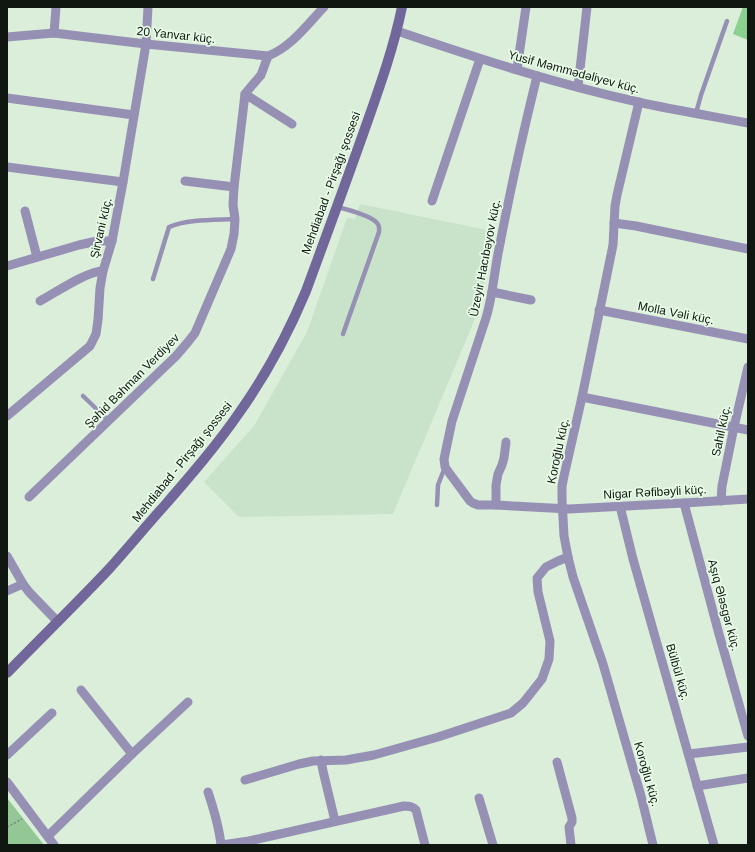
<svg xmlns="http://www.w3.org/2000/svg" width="755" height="852" font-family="Helvetica,sans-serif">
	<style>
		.built { fill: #c9e3ca }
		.green { fill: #93c795 }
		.building { fill: #8ad08e; filter: url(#shadow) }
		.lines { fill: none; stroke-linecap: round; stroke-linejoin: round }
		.path { stroke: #778578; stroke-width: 1.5; stroke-dasharray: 2 2; stroke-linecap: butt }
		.service { stroke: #9691b4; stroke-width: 4.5 }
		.minor { stroke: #9691b4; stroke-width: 9 }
		.secondary { stroke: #71679a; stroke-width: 10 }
		.labels { text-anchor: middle; stroke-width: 3.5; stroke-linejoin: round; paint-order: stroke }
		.street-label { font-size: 12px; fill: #101711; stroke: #e7fbe7 }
	</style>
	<defs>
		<filter id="shadow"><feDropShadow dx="3" dy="-3" stdDeviation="0" flood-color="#0004"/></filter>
	</defs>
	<rect width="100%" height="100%" fill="#daeeda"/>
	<path class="built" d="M360,204L492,231L480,307L393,514L239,517L204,482L254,426L307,332L347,218L355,219Z"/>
	<path class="green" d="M7,798L44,845H7Z"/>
	<path class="building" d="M743,7H748V40L733,34Z"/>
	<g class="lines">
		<path class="path" d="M7,827L22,819"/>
		<g class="service">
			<path d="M696,113L701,95L727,21"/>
			<path d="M337,207C346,209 372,216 377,223C380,226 379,229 379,232L343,334"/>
			<path d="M153,279L169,227C187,219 216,220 235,219"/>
			<path d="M83,396L109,421"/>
			<path d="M437,505L438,485L445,467"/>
		</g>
		<g class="minor">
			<path d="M397,31C477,58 556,84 638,102C674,110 711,116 748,123"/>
			<path d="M54,33L56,7"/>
			<path d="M7,37L54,33L146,44L268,56C291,47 307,25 324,7"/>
			<path d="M517,69L526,7"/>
			<path d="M537,76C523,133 510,191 499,249C494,272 493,296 486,318L452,421L444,459L445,467L450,474L470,501L473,503L478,505H496L569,509L684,503L748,499"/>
			<path d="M578,87L587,7"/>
			<path d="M245,94L292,124"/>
			<path d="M7,98L134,115"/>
			<path d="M639,102L617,195L615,206L613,245L582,397L564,476L562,486V499L564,536L568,557L573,577L603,664L641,796L653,845"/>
			<path d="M7,167L123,182"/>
			<path d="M185,181L234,187"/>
			<path d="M432,201L480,59"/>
			<path d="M25,211L37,257"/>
			<path d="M614,223L636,226L748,249"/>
			<path d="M7,266L79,245L97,241H112"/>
			<path d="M492,292L531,300"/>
			<path d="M40,301C55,293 87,271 103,271"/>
			<path d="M599,310L748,339"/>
			<path d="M582,397L748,430"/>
			<path d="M7,416L90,346L96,334L98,320L100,288L103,271L112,241L123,182L146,44L148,7"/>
			<path d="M29,497L176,356L188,342L195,333L231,249L234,234L235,219L233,205L234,187L245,94L249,89L261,75L268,56"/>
			<path d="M721,501L722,486L734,427L748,367"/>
			<path d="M684,503L719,634L748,736"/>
			<path d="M496,505V485L498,474L502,465L504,458L506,442"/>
			<path d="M620,506L633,559L714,845"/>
			<path d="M7,556L23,584L29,592L58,622"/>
			<path d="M7,591L23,584"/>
			<path d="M81,690L132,754"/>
			<path d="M689,754L748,747"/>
			<path d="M7,755L52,713"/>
			<path d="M321,760L323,771L335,821"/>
			<path d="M557,762L572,818V822L569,827L571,845"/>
			<path d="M245,780L299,764L313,761L346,760L374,755L438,737L511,713L523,703L542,679L549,659L550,641L538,592L537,578L546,567L558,561L568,557"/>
			<path d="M7,782L54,845"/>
			<path d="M697,786L748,778"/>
			<path d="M208,792C214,810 219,826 221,845"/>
			<path d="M479,798L493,845"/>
			<path d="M48,836L132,754L188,702"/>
			<path d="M222,845L249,841L404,806C409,806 413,806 416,810L425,845"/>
		</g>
		<path class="secondary" d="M7,673C41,638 76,604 109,569C128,548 146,526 165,505C191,475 217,445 239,413C266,375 288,334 306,291C327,234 348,177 368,120C381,83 394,46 402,7"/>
	</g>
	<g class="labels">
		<g class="street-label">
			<text transform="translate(176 35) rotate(6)" y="4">20 Yanvar küç.</text>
			<text transform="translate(574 72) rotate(15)" y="4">Yusif Məmmədəliyev küç.</text>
			<text transform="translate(331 183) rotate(-70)" y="4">Mehdiabad - Pirşağı şossesi</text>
			<text transform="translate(101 228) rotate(-77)" y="4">Şirvani küç.</text>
			<text transform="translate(485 258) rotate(-79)" y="4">Üzeyir Hacıbəyov küç.</text>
			<text transform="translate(676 313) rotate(11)" y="4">Molla Vəli küç.</text>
			<text transform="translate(132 381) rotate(-45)" y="4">Şəhid Bəhman Verdiyev</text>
			<text transform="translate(721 431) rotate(-78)" y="4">Sahil küç.</text>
			<text transform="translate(558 451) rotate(-78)" y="4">Koroğlu küç.</text>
			<text transform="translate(182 462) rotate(-51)" y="4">Mehdiabad - Pirşağı şossesi</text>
			<text transform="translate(655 492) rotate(-3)" y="4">Nigar Rəfibəyli küç.</text>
			<text transform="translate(724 605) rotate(75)" y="4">Aşıq Ələsgər küç.</text>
			<text transform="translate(678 672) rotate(74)" y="4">Bülbül küç.</text>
			<text transform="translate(647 774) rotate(74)" y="4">Koroğlu küç.</text>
		</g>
	</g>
	<rect width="755" height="852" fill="none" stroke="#101711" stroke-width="16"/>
</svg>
